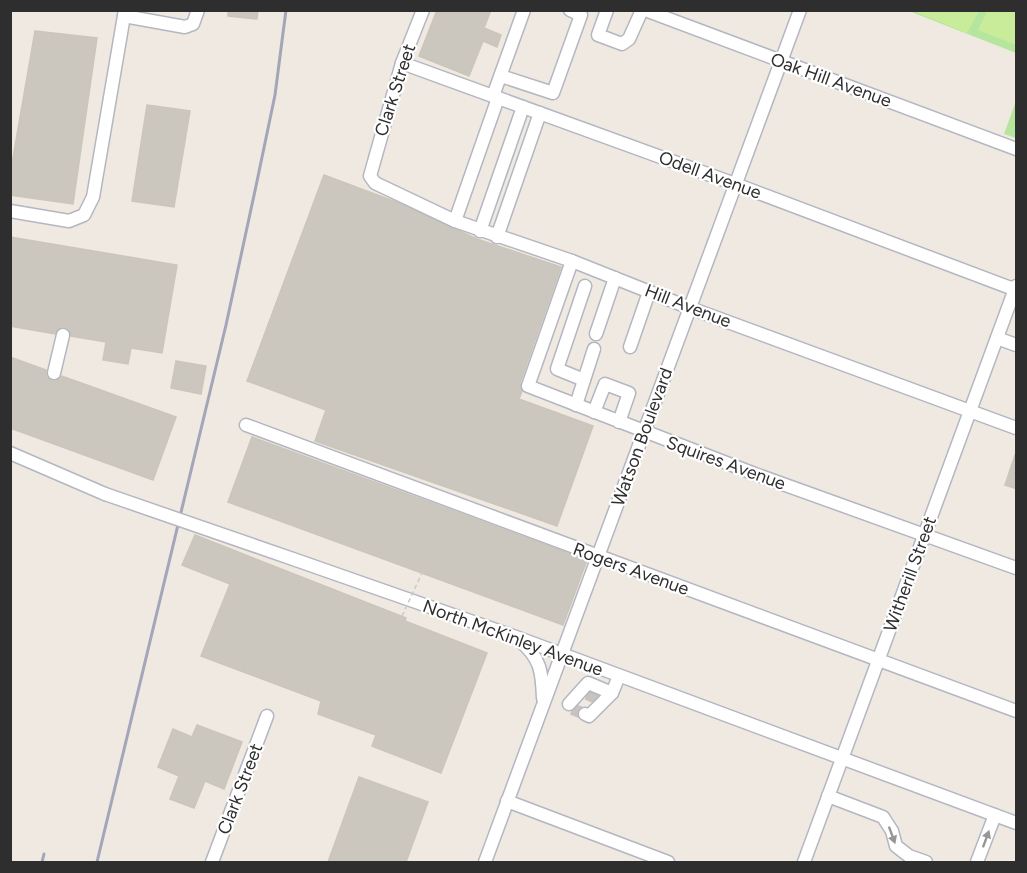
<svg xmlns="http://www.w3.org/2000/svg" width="1027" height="873" font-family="Figtree,sans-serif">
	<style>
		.green { fill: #b6e59e }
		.pitch { fill: #c9ec9a }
		.building { fill: #cbc7bf; stroke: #cbc5ba; stroke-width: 1.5 }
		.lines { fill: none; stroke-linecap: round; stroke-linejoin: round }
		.minor-tunnel { stroke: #c8c4bd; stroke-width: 12; stroke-dasharray: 12 6; stroke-linecap: butt }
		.minor-casing { stroke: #b4b7c1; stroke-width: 15 }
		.path { stroke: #c9c9c9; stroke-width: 1.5; stroke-dasharray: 4.5 3; stroke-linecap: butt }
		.minor { stroke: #fff; stroke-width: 12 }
		.rail { stroke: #a3a6b8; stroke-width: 3 }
		.minor-bridge-casing { stroke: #b4b7c1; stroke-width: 15; stroke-linecap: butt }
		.path-bridge { stroke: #c9c9c9; stroke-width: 1.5; stroke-dasharray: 4.5 3; stroke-linecap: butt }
		.minor-bridge { stroke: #fff; stroke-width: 12 }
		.oneway { fill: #969696 }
		.labels { text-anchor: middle; stroke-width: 4.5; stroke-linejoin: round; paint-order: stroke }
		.street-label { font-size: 18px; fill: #2e2e2e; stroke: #fff }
	</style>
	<rect width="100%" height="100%" fill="#efe9e1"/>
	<g class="green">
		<path d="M909,11H1016V53Z"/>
		<path d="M1016,101V138L1004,134Z"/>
	</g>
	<g class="pitch">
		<path d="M913,11H979L967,33Z"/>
		<path d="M987,11H1016V45L978,30Z"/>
	</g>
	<g class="building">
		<path d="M228,10H258L257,19L228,16Z"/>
		<path d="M437,10H491L484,28L501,35L497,47L483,41L469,76L419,56Z"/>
		<path d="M35,31L97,38L73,204L10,195V175Z"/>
		<path d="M147,105L190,111L174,207L132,201Z"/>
		<path d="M324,175L396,202L477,239L561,267L520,383L522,391L519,399L593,426L557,526L315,441L326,410L247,381Z"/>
		<path d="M10,237L177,265L162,353L131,348L128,364L103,360L106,342L71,336L69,329L65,327H60L55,334L10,326Z"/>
		<path d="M10,357L46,370V376L52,381H57L62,376L176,417L153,480L10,428Z"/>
		<path d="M176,361L206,366L201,394L171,388Z"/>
		<path d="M252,437L587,560L563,625L228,502Z"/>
		<path d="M1015,455H1017V489L1005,485Z"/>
		<path d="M195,535L406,618L405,621L487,653L441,773L372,746L376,735L318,714L321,701L201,656L230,584L182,565Z"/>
		<path d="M197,725L242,742L224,789L205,781L194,808L170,799L179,776L158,767L173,729L192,737Z"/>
		<path d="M359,777L428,802L406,862H328Z"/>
	</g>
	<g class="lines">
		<g class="minor-tunnel">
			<path d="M587,694L599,699"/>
			<path d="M572,709L585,714"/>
		</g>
		<defs>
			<g id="minor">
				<path d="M423,10L402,63L370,176L375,183L455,221L572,261L690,308L1016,428"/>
				<path d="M607,10L598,35L622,44L629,39L642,10"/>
				<path d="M645,10L1016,149"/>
				<path d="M124,16L185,27L193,24L198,10"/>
				<path d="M402,63L735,184L1016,290"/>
				<path d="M501,76L553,93L581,15L570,10"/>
				<path d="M493,96L524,10"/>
				<path d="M10,211L69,221L84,215L93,197L125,10"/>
				<path d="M455,221L498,98"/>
				<path d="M480,231L523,107"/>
				<path d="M497,237L540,113"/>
				<path d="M572,261L528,386L755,474L1016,568"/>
				<path d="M596,334L615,278"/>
				<path d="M997,338L1016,345"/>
				<path d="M630,347L649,292"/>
				<path d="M54,373L63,335"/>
				<path d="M584,380L557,369L585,286"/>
				<path d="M576,405L594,349"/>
				<path d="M594,412L605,384L629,393L619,422"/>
				<path d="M246,425L1016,711"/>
				<path d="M10,453L105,494"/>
				<path d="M293,559L516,637L1016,823"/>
				<path d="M519,640C541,658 542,672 543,698"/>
				<path d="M569,704L588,683L612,693"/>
				<path d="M585,714L589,716L612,693L619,676"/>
				<path d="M828,796L883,817L892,831L896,846L909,856L926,862"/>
				<path d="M507,801L668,862"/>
				<path d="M212,862L267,716"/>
				<path d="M485,862L800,10"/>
				<path d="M804,862L1016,286"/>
				<path d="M977,862L995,815"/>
			</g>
		</defs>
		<use href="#minor" class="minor-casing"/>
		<g class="path">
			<path d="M422,573L423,572"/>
			<path d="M400,621L402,616"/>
		</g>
		<use href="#minor" class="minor"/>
		<g class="rail">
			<path d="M42,862L44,854"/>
			<path d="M97,862L226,325L256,186L275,95L286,10"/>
		</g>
		<defs>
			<path id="minor-bridge" d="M105,494L293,559"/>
		</defs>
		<use href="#minor-bridge" class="minor-bridge-casing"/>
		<path class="path-bridge" d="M402,616L422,573"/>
		<use href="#minor-bridge" class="minor-bridge"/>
	</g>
	<defs><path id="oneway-solid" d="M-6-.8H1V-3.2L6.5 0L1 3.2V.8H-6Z" transform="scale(1.5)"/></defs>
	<g class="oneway">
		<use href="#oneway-solid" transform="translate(892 835) rotate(70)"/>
		<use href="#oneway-solid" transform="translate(986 839) rotate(-70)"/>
	</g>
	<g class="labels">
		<g class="street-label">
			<text transform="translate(831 80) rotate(20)" y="6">Oak Hill Avenue</text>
			<text transform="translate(395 90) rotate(-72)" y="6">Clark Street</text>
			<text transform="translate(710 175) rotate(20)" y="6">Odell Avenue</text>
			<text transform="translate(688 306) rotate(21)" y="6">Hill Avenue</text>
			<text transform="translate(642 437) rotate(-70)" y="6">Watson Boulevard</text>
			<text transform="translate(726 463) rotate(20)" y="6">Squires Avenue</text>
			<text transform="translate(631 569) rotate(20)" y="6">Rogers Avenue</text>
			<text transform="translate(910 574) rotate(-70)" y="6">Witherill Street</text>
			<text transform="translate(513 638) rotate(20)" y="6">North McKinley Avenue</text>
			<text transform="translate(240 789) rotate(-69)" y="6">Clark Street</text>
		</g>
	</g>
	<rect width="1027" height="873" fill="none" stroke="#2e2e2e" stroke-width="24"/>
</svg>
